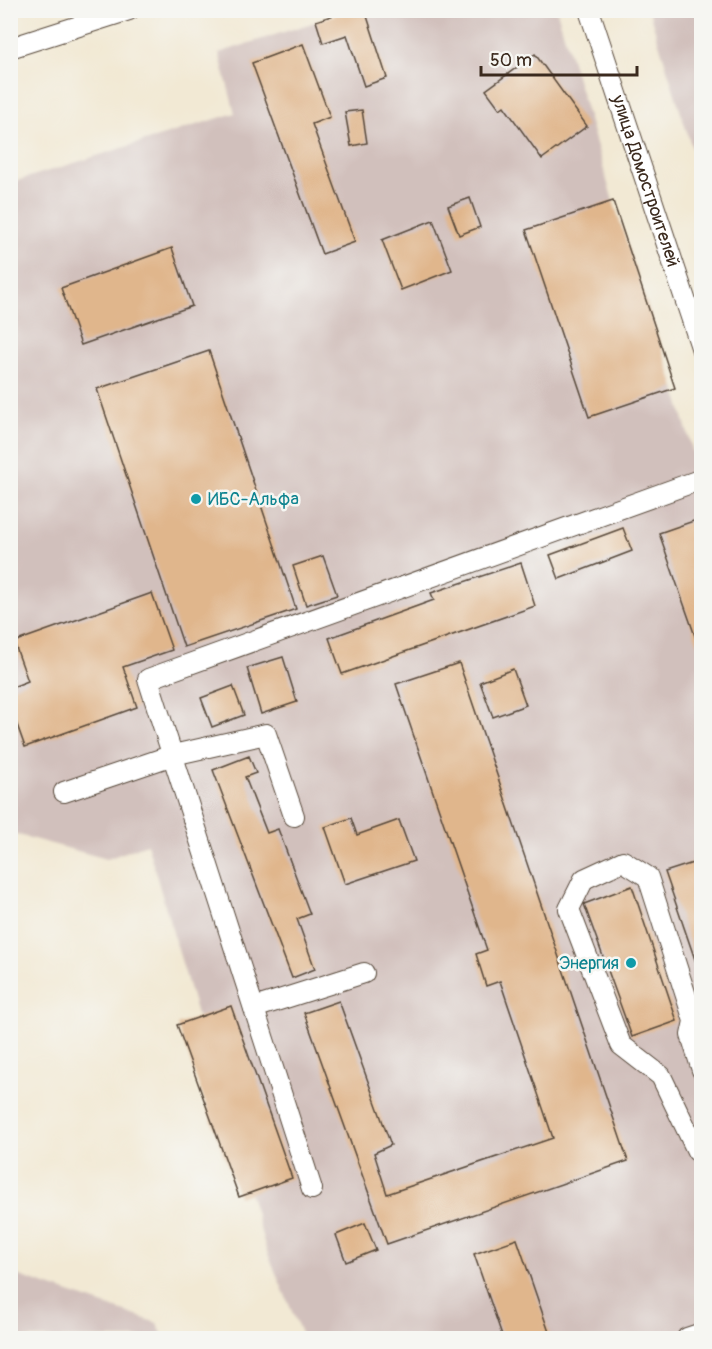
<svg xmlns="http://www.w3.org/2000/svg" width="712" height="1349" font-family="Pangolin,sans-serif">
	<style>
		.industrial { fill: #d1c0bc }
		.building { fill: #e0b68c }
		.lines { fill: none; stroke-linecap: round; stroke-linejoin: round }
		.minor-casing { stroke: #564739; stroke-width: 22 }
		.minor { stroke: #fff; stroke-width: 20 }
		.culture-dot { fill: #0f9aa8; stroke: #f6f6f2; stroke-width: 2 }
		.labels { text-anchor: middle; stroke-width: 5; stroke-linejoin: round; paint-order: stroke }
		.street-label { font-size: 18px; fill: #3b2a1e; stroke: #f6f6f2 }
		.culture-label { font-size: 18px; fill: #0d838f; stroke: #f6f6f2; text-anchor: start }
	</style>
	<rect width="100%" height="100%" fill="#f6f6f2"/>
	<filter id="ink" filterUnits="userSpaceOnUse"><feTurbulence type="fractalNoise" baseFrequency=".0167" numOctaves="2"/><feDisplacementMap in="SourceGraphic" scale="12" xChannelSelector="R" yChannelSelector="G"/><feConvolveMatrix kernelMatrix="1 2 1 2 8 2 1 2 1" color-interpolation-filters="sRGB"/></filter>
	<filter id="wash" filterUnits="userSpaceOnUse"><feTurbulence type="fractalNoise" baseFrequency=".008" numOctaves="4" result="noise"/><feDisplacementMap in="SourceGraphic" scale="24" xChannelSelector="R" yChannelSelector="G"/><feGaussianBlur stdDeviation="1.35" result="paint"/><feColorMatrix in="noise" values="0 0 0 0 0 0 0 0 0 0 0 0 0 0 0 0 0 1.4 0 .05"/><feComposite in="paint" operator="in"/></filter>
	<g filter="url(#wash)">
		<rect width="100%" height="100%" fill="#f2e9d4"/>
		<g class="industrial">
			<path d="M349,11H557L613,201L675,388L701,481V1338H303L266,1249L147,844L107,859L11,833L10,183L235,113L219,53Z"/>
			<path d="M649,11H701V177Z"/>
			<path d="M11,1273L157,1323L164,1338H11Z"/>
		</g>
		<g id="blocks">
			<g class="building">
				<path d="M349,10H365L387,78L364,86L347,35L323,43L316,21Z"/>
				<path d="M303,44L330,117L312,124L355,242L322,254L252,63Z"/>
				<path d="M535,54L587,126L542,159L504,106L500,109L486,90Z"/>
				<path d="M362,110L367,143L351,146L345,112Z"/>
				<path d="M470,198L480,227L459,235L448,206Z"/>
				<path d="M613,201L675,388L589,417L526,230Z"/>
				<path d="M433,220L452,270L401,290L382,240Z"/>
				<path d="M172,248L192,306L81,345L61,288Z"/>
				<path d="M209,351L296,609L184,647L97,389Z"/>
				<path d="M702,518V653H701L659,533Z"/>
				<path d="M623,528L632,551L559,579L550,555Z"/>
				<path d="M323,556L337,595L306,605L293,566Z"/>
				<path d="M521,563L535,606L342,674L329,638L434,600L431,593Z"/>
				<path d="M152,593L172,650L123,667L137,707L25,747L10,705V688L28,681L14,642Z"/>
				<path d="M283,657L297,702L261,714L247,668Z"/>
				<path d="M459,663L628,1161L387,1244L304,1013L339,1001L391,1145L374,1153L387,1194L553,1138L500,981L486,986L476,954L487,950L396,684Z"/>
				<path d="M513,669L526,705L493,717L480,682Z"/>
				<path d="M233,686L244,715L212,727L201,698Z"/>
				<path d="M249,756L256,773L245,777L267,833L278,829L310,914L297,919L315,969L292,978L213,770Z"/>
				<path d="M351,818L357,835L399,820L414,861L345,884L325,827Z"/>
				<path d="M702,860V977H701L665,872Z"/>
				<path d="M632,886L677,1021L632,1037L584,904Z"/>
				<path d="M231,1006L292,1178L239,1197L177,1025Z"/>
				<path d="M365,1223L376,1250L346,1262L336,1235Z"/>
				<path d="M517,1239L551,1338H503L474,1254Z"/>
			</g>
		</g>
	</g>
	<g filter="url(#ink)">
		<use href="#blocks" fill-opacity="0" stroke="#564739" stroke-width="1.5"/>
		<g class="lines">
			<defs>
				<g id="minor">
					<path id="s1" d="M589,10L702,350"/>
					<path d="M10,48L129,10"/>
					<path d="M64,792L173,755L266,734L294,816"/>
					<path d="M254,1008L364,973"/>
					<path d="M702,1070L691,1035L694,1021L648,877L623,861L584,879L569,909L621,1045L661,1076L697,1151L702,1150"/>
					<path d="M312,1189L148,679L702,479"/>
					<path d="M687,1338L702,1333"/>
				</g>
			</defs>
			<use href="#minor" class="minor-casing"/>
			<use href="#minor" class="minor"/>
		</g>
	</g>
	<g class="culture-dot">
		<circle cx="196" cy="499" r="6"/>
		<circle cx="631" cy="963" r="6"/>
	</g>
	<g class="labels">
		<g class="street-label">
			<text dy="6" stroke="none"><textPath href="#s1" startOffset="180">улица Домостроителей</textPath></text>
		</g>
		<g class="culture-label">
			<text x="208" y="505">ИБС-Альфа</text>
			<text x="619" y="969" text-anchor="end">Энергия</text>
		</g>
	</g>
	<rect width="712" height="1349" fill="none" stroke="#f6f6f2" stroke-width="36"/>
	<path d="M481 66v9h156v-9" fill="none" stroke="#3b2a1e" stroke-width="3"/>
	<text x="490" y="66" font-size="18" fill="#3b2a1e" stroke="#f6f6f2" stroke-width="4.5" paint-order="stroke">50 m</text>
</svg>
